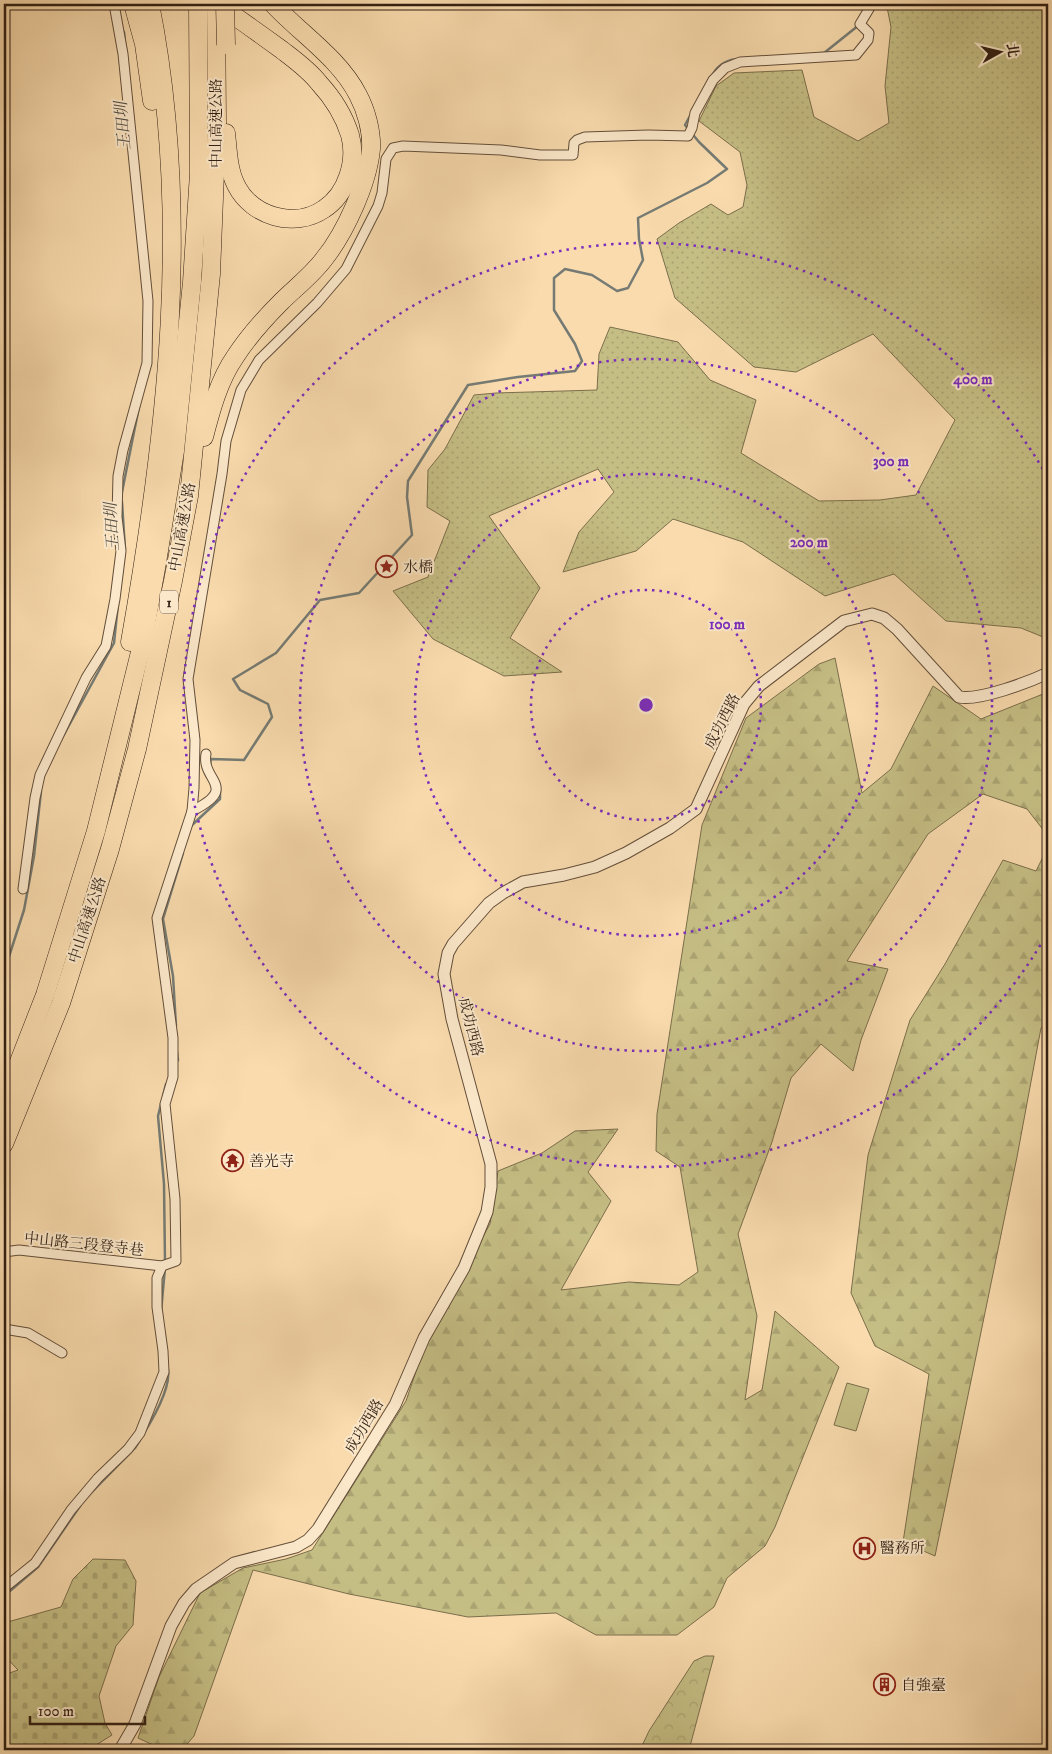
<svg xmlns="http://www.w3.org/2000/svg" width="1052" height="1754" font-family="'IM FELL DW Pica','Noto Serif TC',serif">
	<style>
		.grass { fill: url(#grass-dots); stroke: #7b6e4c }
		.forest { fill: url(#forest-firs); stroke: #7b6e4c }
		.cemetery { fill: url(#cemetery-stones); stroke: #7b6e4c }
		.park { fill: url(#park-crowns); stroke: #7b6e4c }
		.pitch { fill: #c5be84; stroke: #7b6e4c }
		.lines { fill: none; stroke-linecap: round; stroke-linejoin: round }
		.stream { stroke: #757b74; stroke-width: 2.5 }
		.minor-casing { stroke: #634e3a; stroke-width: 11 }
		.tertiary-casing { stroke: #634e3a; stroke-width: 13 }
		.motorway-casing { stroke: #311f13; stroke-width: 19 }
		.minor { stroke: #fbe8ca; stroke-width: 9 }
		.tertiary { stroke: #fbe8ca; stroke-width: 11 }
		.motorway { stroke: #f9dbad; stroke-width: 18 }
		.motorway-bridge-casing { stroke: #311f13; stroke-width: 19; stroke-linecap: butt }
		.motorway-bridge { stroke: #f9dbad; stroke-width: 18 }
		.ring { fill: none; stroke: #7b2cbf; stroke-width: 2.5; stroke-dasharray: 2.5 5 }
		.labels { text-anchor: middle; stroke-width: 4; stroke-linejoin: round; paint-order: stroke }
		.shield { fill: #fbe8ca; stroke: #6e5b4a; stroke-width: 1 }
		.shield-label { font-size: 14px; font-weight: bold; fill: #311f13 }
		.street-label { font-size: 15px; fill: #311f13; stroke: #fbe8ca }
		.poi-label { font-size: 15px; fill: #311f13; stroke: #fbe8ca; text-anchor: start }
		.water-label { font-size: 16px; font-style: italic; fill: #534d44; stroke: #fbe8ca }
		.centre { fill: #7b2cbf; stroke: #fbe8ca; stroke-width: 2.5 }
		.ring-label { font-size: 15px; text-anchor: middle; font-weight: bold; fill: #7b2cbf; stroke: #fbe8ca; stroke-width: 4; stroke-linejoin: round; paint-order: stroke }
	</style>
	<defs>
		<pattern id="grass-dots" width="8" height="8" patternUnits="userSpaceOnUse" patternTransform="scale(1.25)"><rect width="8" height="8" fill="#c5be84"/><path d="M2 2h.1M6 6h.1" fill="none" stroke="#aaa371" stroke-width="1.8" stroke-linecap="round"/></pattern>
		<pattern id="forest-firs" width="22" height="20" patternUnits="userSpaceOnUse" patternTransform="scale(1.25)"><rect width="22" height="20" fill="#c5be84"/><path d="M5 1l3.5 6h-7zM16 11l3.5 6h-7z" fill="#aaa371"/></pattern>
		<pattern id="cemetery-stones" width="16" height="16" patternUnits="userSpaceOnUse" patternTransform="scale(1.25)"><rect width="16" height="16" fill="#c5be84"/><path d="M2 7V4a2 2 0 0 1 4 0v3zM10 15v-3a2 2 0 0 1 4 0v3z" fill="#aaa371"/></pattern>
		<pattern id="park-crowns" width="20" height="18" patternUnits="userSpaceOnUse" patternTransform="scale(1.25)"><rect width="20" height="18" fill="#c5be84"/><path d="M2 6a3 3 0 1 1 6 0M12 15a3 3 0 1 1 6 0" fill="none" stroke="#aaa371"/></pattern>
	</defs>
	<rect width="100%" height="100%" fill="#f9dbad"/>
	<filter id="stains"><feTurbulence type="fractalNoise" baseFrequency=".004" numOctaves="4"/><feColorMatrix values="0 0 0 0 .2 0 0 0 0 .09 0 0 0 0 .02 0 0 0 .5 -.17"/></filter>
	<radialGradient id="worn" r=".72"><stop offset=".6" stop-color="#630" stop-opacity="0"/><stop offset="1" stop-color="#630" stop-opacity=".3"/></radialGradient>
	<path class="grass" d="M890,4H1048V639L1021,628L946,621L894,574L825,596L743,542L673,519L636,551L563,572L579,532L614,492L598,469L489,516L540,588L510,638L562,672L504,676L433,639L393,591L428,577L450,521L427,507L428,470L445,449L474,395L496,393L597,390L599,354L610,327L678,342L710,380L756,400L741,453L819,501L880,500L916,495L955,420L873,334L796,372L754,367L675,298L657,239L679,223L711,204L728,215L743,207L747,185L740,152L699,121L716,86L734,73L802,70L814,117L858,141L889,123L885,86L891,27L887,7Z"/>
	<g class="forest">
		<path d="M835,658L862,793L891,769L933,686L981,719L1048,692V836L1027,809L983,794L928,834L847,961L888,969L861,1040L853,1071L821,1044L791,1078L772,1142L738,1234L757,1316L745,1400L762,1390L775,1311L839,1367L775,1527L765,1546L727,1578L714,1607L677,1635H596L556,1613L468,1617L349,1594L253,1570L194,1736L182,1750H164L138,1738L159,1677L200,1593L243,1568L286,1559L312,1550L406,1401L430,1330L490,1224L498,1171L542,1153L575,1131L618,1129L588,1172L611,1201L561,1290L629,1282L679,1285L698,1272L680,1167L656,1151L657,1114L702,825L746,718L819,664Z"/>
		<path d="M1048,847V1021L1041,1028L1017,1157L935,1556L903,1542L929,1374L875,1346L851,1293L868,1155L910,1020L945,964L1003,860L1036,871Z"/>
	</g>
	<path class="cemetery" d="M93,1559L125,1560L136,1581L133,1625L116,1646L99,1696L105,1723L112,1735L93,1747V1750H4V1675L18,1670L4,1655V1623L61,1607L73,1579Z"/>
	<path class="park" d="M705,1656H714L689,1750H640L649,1731L694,1661Z"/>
	<path class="pitch" d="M847,1383L869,1389L856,1431L834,1425Z"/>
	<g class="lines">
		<g class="stream">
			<path d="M124,32L125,43"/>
			<path d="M821,53H824L859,25"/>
			<path d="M713,74C718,65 728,59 739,59"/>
			<path d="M122,492L139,407"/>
			<path d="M122,502L125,549"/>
			<path d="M61,740L114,643L118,604"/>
			<path d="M210,764L211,759L244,760L272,717L268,704L240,690L233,679L276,653L320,600L359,593L412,535L407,497L408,481L468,385L518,377L575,371L582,361L575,344L554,310V278L565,269L592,275L617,291L628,288L643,260L639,239L638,218L707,183L727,169L699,142L685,125L691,114"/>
			<path d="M191,826L220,799V790"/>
			<path d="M4,972L24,910L34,856L41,791"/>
			<path d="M176,1026L173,976L163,919L183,853"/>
			<path d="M176,1063L178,1060L177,1052"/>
			<path d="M163,1096L166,1084"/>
			<path d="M161,1104L158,1116L164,1184L165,1263"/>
			<path d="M161,1312L165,1268"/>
			<path d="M144,1433C154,1417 171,1388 168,1369"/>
			<path d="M88,1496L135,1448L140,1440"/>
			<path d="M4,1596L38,1567L80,1506"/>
		</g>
		<defs>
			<g id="minor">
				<path d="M192,811C240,787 201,781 206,754"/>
				<path d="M23,889L35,798L40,775L86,678L106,646L115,599L121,551L117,517L118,476L123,450L147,363L148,301L123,54L114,4"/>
				<path d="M4,1252L19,1250L162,1266L176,1261L175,1199L165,1104L173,1077V1038L157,918L192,811L194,788L195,740L188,679L222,474L226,441L241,390L259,360L317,303L346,269L378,206L382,193L386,159L393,148L403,146L501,150L540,155H573L574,143L577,140L585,137L648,135L688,136L692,128L695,113L713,80L725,68L740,62L856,55L868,40L869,33L860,24L872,4"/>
				<path d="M4,1329L28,1333L62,1353"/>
				<path d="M4,1588L35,1563L71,1510L98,1478L128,1449L140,1433L164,1372L163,1351L157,1307V1278L162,1266"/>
			</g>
			<path id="tertiary" d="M120,1750L135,1724L171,1626L184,1603L196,1589L234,1563L296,1547L308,1540L318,1529L395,1405L424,1338L464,1268L487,1212L491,1187V1164L452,1019L444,974L448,953L453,944L489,903L503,893L523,882L564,875L595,867L626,853L670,828L696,809L744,704L759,686L844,621L872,614L884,618L897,629L959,697C979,701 1029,682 1048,673"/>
			<g id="motorway">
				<path d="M133,4L144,44L152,101"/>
				<path d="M217,4C239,19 260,34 282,50C295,60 309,70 319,83C332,97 344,116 350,135C357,161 347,194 324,209C295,229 252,217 236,185C228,169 228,150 226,133"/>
				<path d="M204,437C211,410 219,380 235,357C248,337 264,319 281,302C295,288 312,275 324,259C345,233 368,183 371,149C372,131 366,110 358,95C339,58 301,34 273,4"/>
				<path d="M130,642C167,433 192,214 150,4"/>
				<path d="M4,1100L45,995L96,831L143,640L157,563L175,451L192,282L199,173L198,4"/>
				<path d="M4,1144L61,1003L110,849L137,749L173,581L189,496L211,274L217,122L216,4"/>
			</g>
		</defs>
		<use href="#minor" class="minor-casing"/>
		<use href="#tertiary" class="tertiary-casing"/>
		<use href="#motorway" class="motorway-casing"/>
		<use href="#minor" class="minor"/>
		<use href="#tertiary" class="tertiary"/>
		<use href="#motorway" class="motorway"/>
		<defs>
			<path id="motorway-bridge" d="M225,4L226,45"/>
		</defs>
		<use href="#motorway-bridge" class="motorway-bridge-casing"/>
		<use href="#motorway-bridge" class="motorway-bridge"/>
	</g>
	<g class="ring">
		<circle cx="646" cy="705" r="115"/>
		<circle cx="646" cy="705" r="231"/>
		<circle cx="646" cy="705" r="346"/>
		<path d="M1048 932A462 462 0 1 1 1048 478"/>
	</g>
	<defs>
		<symbol id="sight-ring" viewBox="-11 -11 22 22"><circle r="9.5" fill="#fbe8ca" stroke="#8f2418" stroke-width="1.5"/><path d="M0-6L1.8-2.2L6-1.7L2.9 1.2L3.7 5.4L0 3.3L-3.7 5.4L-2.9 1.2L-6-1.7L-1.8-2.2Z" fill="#8f2418"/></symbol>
		<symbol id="temple-ring" viewBox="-11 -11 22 22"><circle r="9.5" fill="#fbe8ca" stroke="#8f2418" stroke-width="1.5"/><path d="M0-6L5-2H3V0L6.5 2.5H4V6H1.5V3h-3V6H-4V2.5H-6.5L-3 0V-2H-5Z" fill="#8f2418"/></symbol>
		<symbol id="hospital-ring" viewBox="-11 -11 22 22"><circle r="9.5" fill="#fbe8ca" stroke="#8f2418" stroke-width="1.5"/><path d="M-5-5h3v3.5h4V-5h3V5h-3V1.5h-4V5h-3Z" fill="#8f2418"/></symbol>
		<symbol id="building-ring" viewBox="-11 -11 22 22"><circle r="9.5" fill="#fbe8ca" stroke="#8f2418" stroke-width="1.5"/><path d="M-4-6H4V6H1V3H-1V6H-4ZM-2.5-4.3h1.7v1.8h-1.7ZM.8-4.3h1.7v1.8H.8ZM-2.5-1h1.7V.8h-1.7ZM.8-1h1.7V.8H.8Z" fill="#8f2418"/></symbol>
	</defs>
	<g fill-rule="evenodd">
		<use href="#sight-ring" x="374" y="554" width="25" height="25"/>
		<use href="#temple-ring" x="220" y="1148" width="25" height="25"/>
		<use href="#hospital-ring" x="852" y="1536" width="25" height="25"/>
		<use href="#building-ring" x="872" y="1672" width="25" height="25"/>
	</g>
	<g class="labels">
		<rect class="shield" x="160" y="590.5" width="18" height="23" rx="4"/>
		<g class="shield-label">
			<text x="169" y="607">1</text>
		</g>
		<g class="street-label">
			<text transform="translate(216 123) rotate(-90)" y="5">中山高速公路</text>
			<text transform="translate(182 527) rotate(-80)" y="5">中山高速公路</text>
			<text transform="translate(722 721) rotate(-63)" y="5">成功西路</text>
			<text transform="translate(87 920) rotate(-72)" y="5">中山高速公路</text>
			<text transform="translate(471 1027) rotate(76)" y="5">成功西路</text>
			<text transform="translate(84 1244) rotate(6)" y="5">中山路三段登寺巷</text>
			<text transform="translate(364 1426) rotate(-59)" y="5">成功西路</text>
		</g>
		<g class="poi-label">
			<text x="403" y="572">水橋</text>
			<text x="249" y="1166">善光寺</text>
			<text x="880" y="1553">醫務所</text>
			<text x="901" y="1690">自強臺</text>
		</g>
		<g class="water-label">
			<text transform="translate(122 126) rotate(-95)" y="6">王田圳</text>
			<text transform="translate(111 527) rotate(-93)" y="6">王田圳</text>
		</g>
	</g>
	<circle cx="646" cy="705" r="8" class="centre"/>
	<g class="ring-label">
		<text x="973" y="384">400 m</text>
		<text x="891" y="466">300 m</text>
		<text x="809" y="547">200 m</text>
		<text x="727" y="629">100 m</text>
	</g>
	<rect width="1052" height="1754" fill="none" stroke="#f9dbad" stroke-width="20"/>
	<rect x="5" y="5" width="1042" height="1744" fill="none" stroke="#311f13" stroke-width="2.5"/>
	<rect x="10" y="10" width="1032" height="1734" fill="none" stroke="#311f13"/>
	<g transform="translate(1000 52) rotate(82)" stroke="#fbe8ca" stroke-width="4" paint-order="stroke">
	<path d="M0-4L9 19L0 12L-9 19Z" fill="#311f13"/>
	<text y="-8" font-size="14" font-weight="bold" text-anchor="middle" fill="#311f13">北</text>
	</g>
	<path d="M30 1716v8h115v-8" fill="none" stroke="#311f13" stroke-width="2.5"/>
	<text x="38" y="1716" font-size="15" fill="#311f13" stroke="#fbe8ca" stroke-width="4" paint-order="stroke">100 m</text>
	<rect width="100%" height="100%" filter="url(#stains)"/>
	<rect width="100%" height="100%" fill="url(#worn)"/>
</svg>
